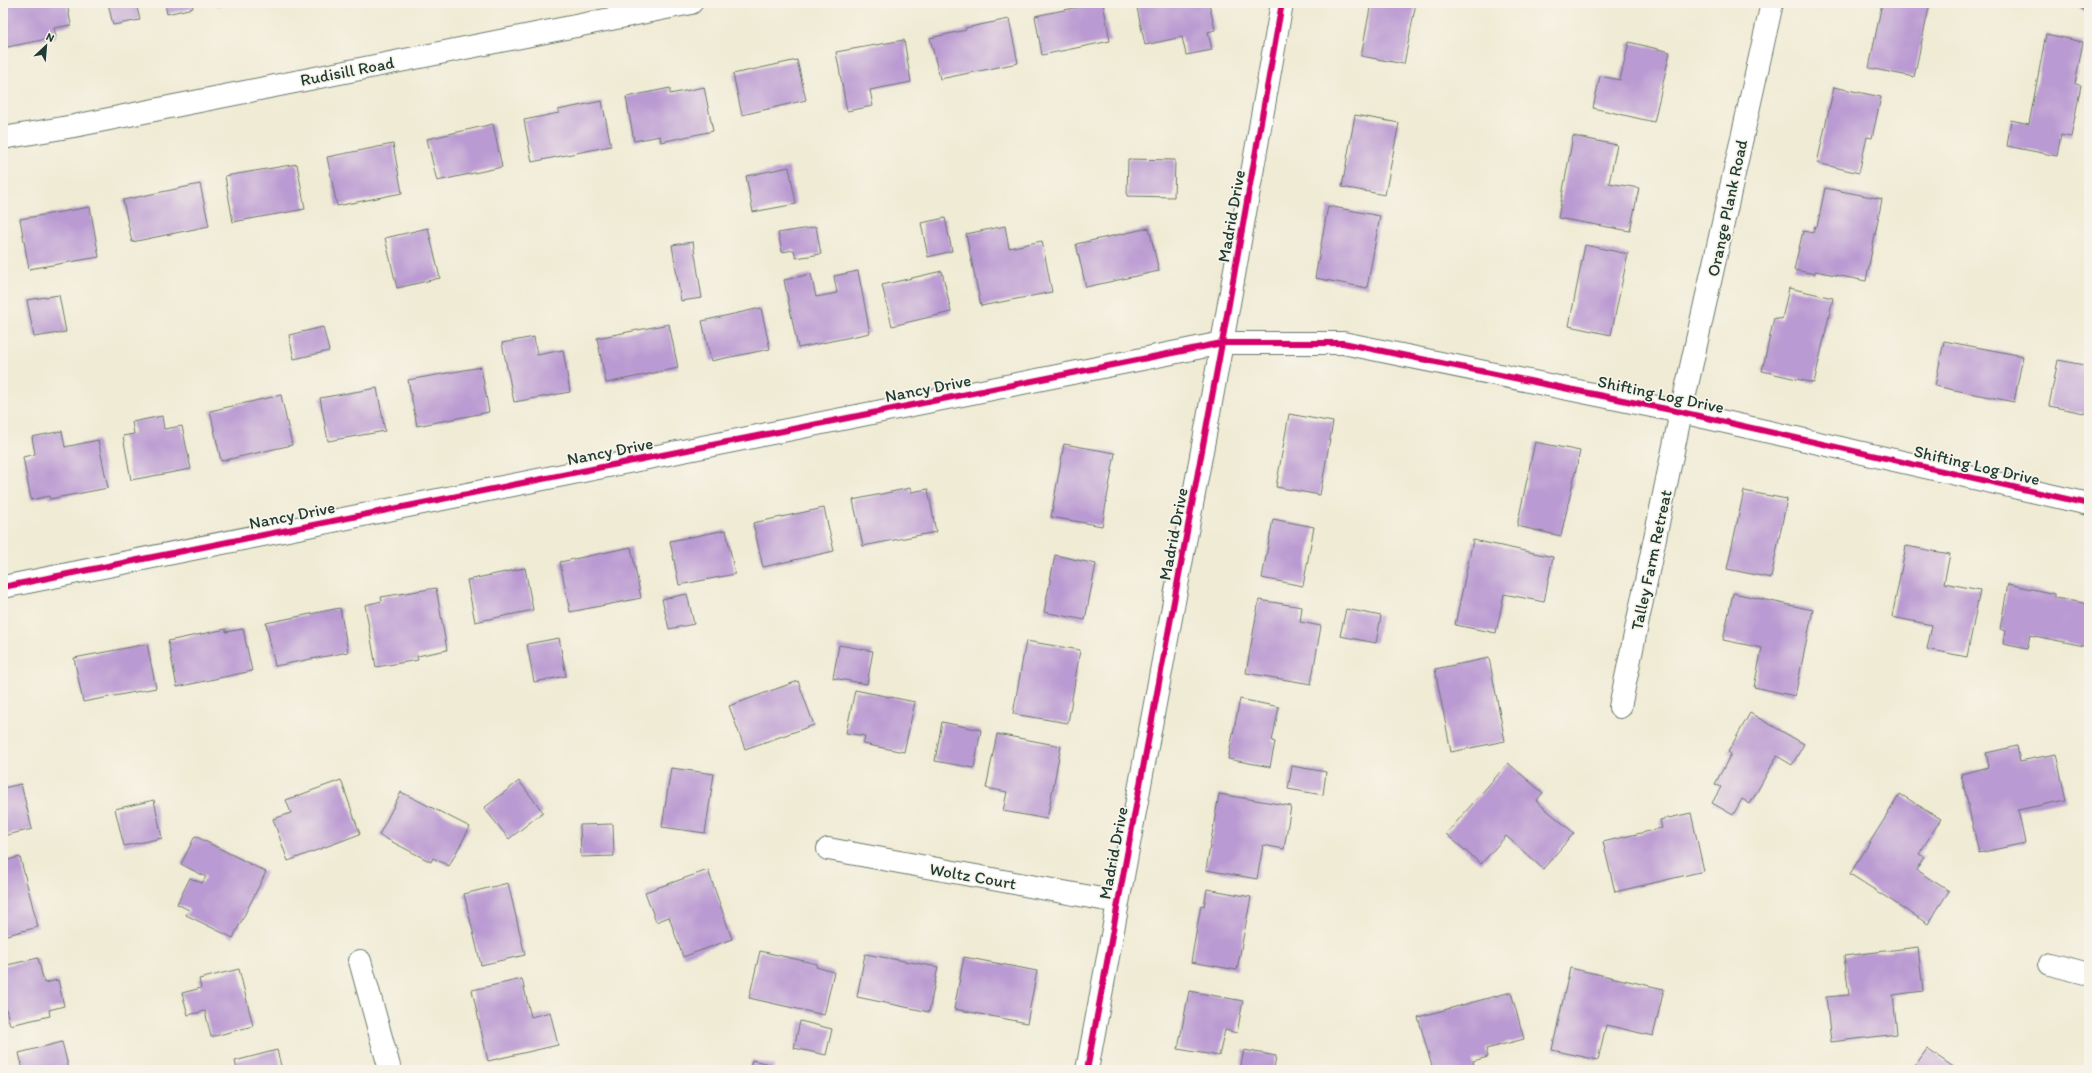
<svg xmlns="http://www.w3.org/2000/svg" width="2092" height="1073" font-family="Itim,sans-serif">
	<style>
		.building { fill: #ba9ad2 }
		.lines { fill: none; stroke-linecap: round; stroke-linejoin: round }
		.minor-casing { stroke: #687a6c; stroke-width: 24 }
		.minor { stroke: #fff; stroke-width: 22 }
		.cycleway-casing { stroke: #f7f3e8; stroke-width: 8 }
		.cycleway { stroke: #d6006c; stroke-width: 6 }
		.labels { text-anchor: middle; stroke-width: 3.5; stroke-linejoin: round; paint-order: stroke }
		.street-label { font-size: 17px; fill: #1f3d34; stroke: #f7f3e8 }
	</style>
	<rect width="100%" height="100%" fill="#f7f3e8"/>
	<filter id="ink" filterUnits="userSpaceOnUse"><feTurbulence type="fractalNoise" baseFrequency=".025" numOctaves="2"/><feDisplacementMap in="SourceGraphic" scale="8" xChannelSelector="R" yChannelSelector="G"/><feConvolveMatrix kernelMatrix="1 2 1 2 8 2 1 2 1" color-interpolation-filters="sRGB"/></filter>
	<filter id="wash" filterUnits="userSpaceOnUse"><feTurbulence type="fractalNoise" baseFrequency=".012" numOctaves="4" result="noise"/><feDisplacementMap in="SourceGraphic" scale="16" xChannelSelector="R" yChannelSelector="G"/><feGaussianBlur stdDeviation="0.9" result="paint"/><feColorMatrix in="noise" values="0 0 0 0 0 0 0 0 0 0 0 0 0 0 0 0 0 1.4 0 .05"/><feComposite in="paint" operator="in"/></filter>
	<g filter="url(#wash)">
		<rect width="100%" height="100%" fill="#f0ebd4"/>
		<g id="blocks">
			<g class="building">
				<path d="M3,3H67L71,25L54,28L56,37L3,48Z"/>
				<path d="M108,3H136L140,20L113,25Z"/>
				<path d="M165,3H192L193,8L167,14Z"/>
				<path d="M216,3H229V4L217,6Z"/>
				<path d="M1098,3H1103L1110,41L1042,55L1035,16Z"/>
				<path d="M1136,3H1209L1215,30L1208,32L1212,50L1186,55L1182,37L1145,45Z"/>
				<path d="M1371,3H1416L1404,64L1361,56Z"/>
				<rect x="1602" y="3" width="52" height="2"/>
				<path d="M1882,3H1930L1914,77L1869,68Z"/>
				<path d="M2073,3H2089V14Z"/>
				<path d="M1009,19L1018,63L940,79L930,38L966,30L965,28Z"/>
				<path d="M2046,34L2083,42L2075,84L2081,85L2071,137L2061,135L2057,156L2007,146L2011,120L2029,124Z"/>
				<path d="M904,40L911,82L870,90L873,106L847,111L836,52Z"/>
				<path d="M1629,42L1670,52L1654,122L1593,108L1600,76L1620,80Z"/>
				<path d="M797,60L806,100L742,115L733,74Z"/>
				<path d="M704,87L713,131L661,142L660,136L634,141L626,97L670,88V94Z"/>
				<path d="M1834,87L1881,97L1872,138L1867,137L1859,173L1817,163Z"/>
				<path d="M602,101L611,146L532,162L524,120L559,113L558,110Z"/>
				<path d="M1355,115L1399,123L1385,195L1342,187Z"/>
				<path d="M493,124L502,167L437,181L427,139Z"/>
				<path d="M1573,136L1617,145L1609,183L1639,188L1630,231L1558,218Z"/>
				<path d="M393,144L402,193L337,206L327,157Z"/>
				<path d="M1128,159L1175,160L1174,197L1127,196Z"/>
				<path d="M297,164L305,209L233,222L225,176Z"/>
				<path d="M789,167L796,204L753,212L746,176Z"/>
				<path d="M200,184L209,226L132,242L123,200Z"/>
				<path d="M1825,188L1882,199L1866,281L1815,271V274L1794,270L1803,231L1813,233L1815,226L1817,227Z"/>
				<path d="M1328,206L1380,216L1367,288L1315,278Z"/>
				<path d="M90,207L99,257L29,269L20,219Z"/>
				<path d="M945,218L952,251L928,257L921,223Z"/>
				<path d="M1005,226L1009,248L1042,241L1052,292L981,306L966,234Z"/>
				<path d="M816,227L821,254L796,258L794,250L782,252L778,233Z"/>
				<path d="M428,228L440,278L397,288L385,238Z"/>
				<path d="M1149,228L1159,271L1086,287L1076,244Z"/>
				<path d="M693,242L702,298L681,301L672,245Z"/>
				<path d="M1585,245L1628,254L1611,335L1569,326Z"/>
				<path d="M858,271L870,333L798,348L784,280L811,274L816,297L837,293L834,276Z"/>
				<path d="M942,271L951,312L892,326L882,285Z"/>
				<path d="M1789,288L1833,298L1814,383L1762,371L1774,318L1782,319Z"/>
				<path d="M59,295L66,332L34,337L27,300Z"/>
				<path d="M761,308L770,349L711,361L702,321Z"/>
				<path d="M669,324L678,368L606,383L597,338Z"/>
				<path d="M323,327L329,351L294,359L289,335Z"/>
				<path d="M534,337L537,355L563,350L570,392L514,402L502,343Z"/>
				<path d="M1944,341L2023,356L2014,402L1935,386Z"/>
				<path d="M2058,360L2089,366V414L2049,406Z"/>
				<path d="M481,367L489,412L417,426L408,380Z"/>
				<path d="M377,388L385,431L328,441L320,398Z"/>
				<path d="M281,395L292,445L221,461L210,411Z"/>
				<path d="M1289,414L1333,422L1320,495L1276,487Z"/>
				<path d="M162,416L164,429L182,426L191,469L131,480L123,436L134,434L132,422Z"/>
				<path d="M62,431L65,447L98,440L108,488L50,499L49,496L31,500L23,457L35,454L32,437Z"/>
				<path d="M1535,442L1580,451L1561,536L1517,526Z"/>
				<path d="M1064,444L1115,453L1102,526L1051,517Z"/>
				<path d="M910,488L911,492L928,489L936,532L863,546L853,500Z"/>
				<path d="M1744,491L1787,499L1771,578L1727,569Z"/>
				<path d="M824,508L834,551L763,567L753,523Z"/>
				<path d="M1273,519L1314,527L1303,586L1262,578Z"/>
				<path d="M726,530L735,574L679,585L670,541Z"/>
				<path d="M1473,540L1553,557L1544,602L1504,594L1496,633L1455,625Z"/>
				<path d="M1906,546L1950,554L1944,583L1980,590L1967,657L1927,649L1932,625L1892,617Z"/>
				<path d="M631,547L641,598L570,612L560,562Z"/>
				<path d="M1055,555L1096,564L1085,620L1044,612Z"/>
				<path d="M525,568L533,610L475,622L467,580Z"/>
				<path d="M2008,584L2055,594V598L2089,604V621L2084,646L2030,635L2027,649L2003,644L2005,631L2000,629Z"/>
				<path d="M436,588L447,650L417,656L418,660L376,667L365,605L382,601L381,597Z"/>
				<path d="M1733,593L1813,610L1795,696L1754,687L1762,648L1723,640Z"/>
				<path d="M687,594L694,624L669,629L662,599Z"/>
				<path d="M1259,600L1302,607L1300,622L1321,626L1311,684L1246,673Z"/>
				<path d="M340,608L348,652L275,666L266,623Z"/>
				<path d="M1346,609L1381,616L1376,643L1340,636Z"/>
				<path d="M226,629V632L243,629L252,671L177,687L168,641Z"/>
				<path d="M559,638L566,676L534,682L527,644Z"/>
				<path d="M1026,641L1080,650L1068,723L1013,714Z"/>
				<path d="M147,644L156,688L83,702L74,658Z"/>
				<path d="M839,645L873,651L867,684L833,678Z"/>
				<path d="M1489,658L1505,741L1451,752L1435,669Z"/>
				<path d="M798,681L814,725L745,749L729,706Z"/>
				<path d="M855,690L915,702L904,752L863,744L865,736L846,733Z"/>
				<path d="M1240,699L1279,707L1272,741L1275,742L1270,767L1228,759Z"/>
				<path d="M1750,713L1804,744L1792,765L1777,756L1750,804L1742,799L1733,815L1712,803L1721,787L1715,784L1731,754L1728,752Z"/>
				<path d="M942,722L981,730L974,768L935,761Z"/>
				<path d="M997,734L1061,746L1047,819L1003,811L1007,792L986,788Z"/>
				<path d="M2017,746L2020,761L2056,754L2066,800L2018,810L2025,843L1979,853L1961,774L1989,767L1986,753Z"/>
				<path d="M1508,763L1543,793L1536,801L1574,833L1543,869L1506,836L1481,864L1446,834Z"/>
				<path d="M1292,766L1326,772L1323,795L1288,789Z"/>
				<path d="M671,768L714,774L705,833L662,827Z"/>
				<path d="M341,780L360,834L288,861L273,819L291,813L286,800Z"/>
				<path d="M519,781L543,812L509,839L484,808Z"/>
				<path d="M21,784L32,829L3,836V788Z"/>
				<path d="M401,792L470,827L449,866L433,858L431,862L379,835Z"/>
				<path d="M1219,794L1291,806L1284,849L1263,845L1257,879L1206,870Z"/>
				<path d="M1900,794L1941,819L1919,854L1924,857L1916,870L1949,891L1928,924L1850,874Z"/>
				<path d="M154,800L162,838L124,846L115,809Z"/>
				<path d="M1691,813L1704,871L1615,892L1603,842L1662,828L1660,820Z"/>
				<path d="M613,824L614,856L581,857L580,825Z"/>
				<path d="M195,836L266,872L233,938L186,915L189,910L177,904L190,878L202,883L206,877L181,864Z"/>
				<path d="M20,857L38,927L3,936V861Z"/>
				<path d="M708,870L732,939L683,957L669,917L656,922L645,892Z"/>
				<path d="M508,883L525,955L481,965L464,894Z"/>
				<path d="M1207,889L1251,897L1237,970L1191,962L1201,905L1204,906Z"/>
				<path d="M1918,947L1923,991L1893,995L1897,1034L1831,1042L1826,997L1849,995L1844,956Z"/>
				<path d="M760,951L817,964L816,967L834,972L824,1015L749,998Z"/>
				<path d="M865,954L938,967L929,1012L857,997Z"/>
				<path d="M964,957L1037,971L1027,1023L954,1009Z"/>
				<path d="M38,958L44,983L58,980L64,1006L49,1010L50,1016L10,1025L3,996V966Z"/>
				<path d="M1570,968L1664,989L1653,1036L1606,1025L1598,1060L1552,1050Z"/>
				<path d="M239,969L253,1026L211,1037L205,1011L188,1015L182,993L201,988L199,979Z"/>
				<path d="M522,979L531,1017L550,1012L558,1045L488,1061L472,990Z"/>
				<path d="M1189,991L1243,1001L1237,1033L1225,1030L1219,1056L1178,1049Z"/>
				<path d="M1511,992L1524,1039L1486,1049L1488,1057L1473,1061L1475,1070H1433L1418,1017Z"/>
				<path d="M800,1021L832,1029L826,1055L794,1048Z"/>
				<path d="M62,1042L69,1070H23L19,1053Z"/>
				<path d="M1927,1049L1958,1070H1912Z"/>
				<path d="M277,1050L282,1070H237L235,1061Z"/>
				<path d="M1244,1050L1276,1056L1274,1070H1240Z"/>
				<path d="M752,1060L774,1065L773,1070H749Z"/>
			</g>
		</g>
	</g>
	<g filter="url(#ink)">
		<use href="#blocks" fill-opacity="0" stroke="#687a6c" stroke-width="1"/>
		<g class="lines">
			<defs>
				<g id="minor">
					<path d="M3,138L74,126L691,3"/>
					<path d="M3,587L1222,343H1343L1681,412L2089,504"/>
					<path d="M1620,707L1681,412L1772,3"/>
					<path d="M828,849L1118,902"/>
					<path d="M360,961L390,1070"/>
					<path d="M2050,964L2089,974"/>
					<path d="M1087,1070L1222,343L1282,3"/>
				</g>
			</defs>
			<use href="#minor" class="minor-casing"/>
			<use href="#minor" class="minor"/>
			<defs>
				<g id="cycleway">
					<path d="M3,587L1222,343H1343L1681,412L2089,504"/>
					<path d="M1087,1070L1222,343L1282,3"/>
				</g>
			</defs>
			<use href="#cycleway" class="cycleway-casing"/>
			<use href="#cycleway" class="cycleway"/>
		</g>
	</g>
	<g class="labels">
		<g class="street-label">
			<text transform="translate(347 71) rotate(-11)" y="6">Rudisill Road</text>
			<text transform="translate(1727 208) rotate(-78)" y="6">Orange Plank Road</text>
			<text transform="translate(1231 216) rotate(-80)" y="6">Madrid Drive</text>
			<text transform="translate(928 388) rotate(-11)" y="6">Nancy Drive</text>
			<text transform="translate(1661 394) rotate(12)" y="6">Shifting Log Drive</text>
			<text transform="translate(610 451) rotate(-11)" y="6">Nancy Drive</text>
			<text transform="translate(1977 465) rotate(13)" y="6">Shifting Log Drive</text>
			<text transform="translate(292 515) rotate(-11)" y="6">Nancy Drive</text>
			<text transform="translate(1173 534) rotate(-79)" y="6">Madrid Drive</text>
			<text transform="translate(1651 560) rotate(-78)" y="6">Talley Farm Retreat</text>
			<text transform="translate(1113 853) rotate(-79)" y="6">Madrid Drive</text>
			<text transform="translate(973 876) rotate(10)" y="6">Woltz Court</text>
		</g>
	</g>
	<rect width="2092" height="1073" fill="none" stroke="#f7f3e8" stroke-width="16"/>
	<g transform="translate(46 46) rotate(26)" stroke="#f7f3e8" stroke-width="3" paint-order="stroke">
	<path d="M0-3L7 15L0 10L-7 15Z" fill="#1f3d34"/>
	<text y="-6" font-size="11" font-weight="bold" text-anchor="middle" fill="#1f3d34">N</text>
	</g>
</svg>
